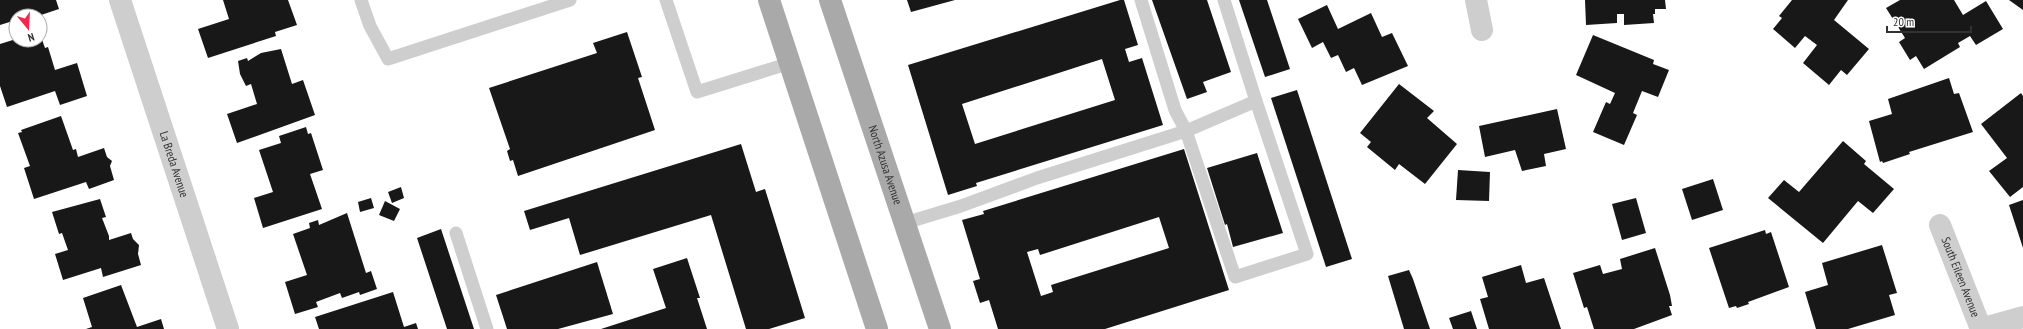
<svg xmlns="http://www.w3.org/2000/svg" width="2023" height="329" font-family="'PT Sans Narrow',sans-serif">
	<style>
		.building { fill: #181818; fill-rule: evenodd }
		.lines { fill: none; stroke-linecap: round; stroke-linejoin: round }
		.lane { stroke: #cecece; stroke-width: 13 }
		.street { stroke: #cecece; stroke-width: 22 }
		.primary { stroke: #a9a9a9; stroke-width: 22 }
		.labels { text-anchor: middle; stroke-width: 4; stroke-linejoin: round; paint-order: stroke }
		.street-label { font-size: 12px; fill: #313131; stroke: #fff }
	</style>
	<rect width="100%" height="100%" fill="#fff"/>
	<g class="building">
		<path d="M0,0H56L59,9L38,16H16V20L0,25Z"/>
		<path d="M223,0H288L297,25L275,32L276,36L208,58L198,29L229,19Z"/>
		<path d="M907,0H955L911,12Z"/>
		<path d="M1120,0H1124L1138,45L1125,49L1129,62L1142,58L1163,125L976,183L977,186L948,195L908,65ZM1102,59L1115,100L975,144L962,104Z"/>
		<path d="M1152,0H1207L1231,72L1203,82L1207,92L1187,99Z"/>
		<path d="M1239,0H1267L1290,69L1265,77Z"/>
		<path d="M1585,0H1665L1666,9H1655V14H1653L1654,23L1624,25V14H1617V23L1586,25Z"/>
		<path d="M1792,0H1848L1834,20L1869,49L1847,75L1841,70L1829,85L1803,63L1817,45L1805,36L1795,48L1773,29L1782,18L1779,16Z"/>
		<path d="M1900,0H1954L1963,15L1986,1L2003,29L1976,45L1970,36L1958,43L1960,47L1924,69L1916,56L1910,60L1899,42L1905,38L1886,8Z"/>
		<path d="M2009,0H2023V10Z"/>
		<path d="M1327,5L1338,29L1371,13L1382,37L1392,33L1408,66L1362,85L1354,68L1346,72L1338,55L1331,58L1323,42L1312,48L1298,19Z"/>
		<path d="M627,32L642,77L638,78L655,130L518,176L513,160L510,161L507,151L510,149L489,88L597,53L593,43Z"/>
		<path d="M40,34L45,48L48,47L55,70L77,63L87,96L60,105L55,91L7,107L0,86V44L16,39V40H40Z"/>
		<path d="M1593,35L1654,60L1653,64L1669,70L1658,97L1642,91L1633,113L1637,115L1624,145L1593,132L1606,102L1610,104L1615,93L1576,75Z"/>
		<path d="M281,49L292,84L303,80L315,115L237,143L227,114L257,104L251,84L246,86L240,74L238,61L247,58L248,61L261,53Z"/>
		<path d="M1949,78L1954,94L1959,93L1973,132L1909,152L1910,154L1883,163L1882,161L1880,162L1869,121L1892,114L1888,99Z"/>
		<path d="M1399,84L1434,111L1427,118L1457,144L1425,184L1399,164L1395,170L1367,147L1371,142L1360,133Z"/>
		<path d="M1297,90L1352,259L1326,267L1271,98Z"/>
		<path d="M2021,93L2023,96V187L2010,197L1989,171L2007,158L1981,124Z"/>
		<path d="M1557,109L1566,149L1544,154L1546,166L1522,171L1515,150L1485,157L1479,126Z"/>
		<path d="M61,116L73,150L76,149L78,157L104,148L107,157L112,161L110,166L114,180L89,189L86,182L34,199L24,168L30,166L18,133L22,132L21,130Z"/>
		<path d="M306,127L308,134L311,133L323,170L310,174L322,209L263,228L254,198L273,192L259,150L281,143L279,136Z"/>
		<path d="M1843,141L1866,161L1864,164L1894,189L1873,213L1858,201L1823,243L1768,198L1784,180L1799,192Z"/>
		<path d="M741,144L756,192L765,189L805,318L769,329H746L711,215L580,255L569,218L530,230L524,211Z"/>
		<path d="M1184,149L1229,290L1105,329H998L989,300L980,303L973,281L980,279L962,220L984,214L983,211ZM1159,217L1169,248L1051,285L1053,292L1041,296L1027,252L1038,249L1040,255Z"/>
		<path d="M1257,153L1283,233L1233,247L1227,224L1225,225L1207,168Z"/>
		<path d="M1458,170L1490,172L1489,201L1456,200Z"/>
		<path d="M1713,179L1723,210L1692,220L1682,189Z"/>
		<path d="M401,187L404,198L392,203L388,192Z"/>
		<path d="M371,198L374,208L360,212L358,202Z"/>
		<path d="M1636,198L1646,233L1622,240L1612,204Z"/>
		<path d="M100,199L106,217L102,218L109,236V240L131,233L133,239L139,245L138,254L141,265L103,277L101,268L63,280L55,254L68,250L62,233L59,234L52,212Z"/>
		<path d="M2023,200V248L2009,205Z"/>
		<path d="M385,201L400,209L394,221L379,215Z"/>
		<path d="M347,213L366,273L371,271L377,289L360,295L359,292L342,298L340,293L316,302L318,307L295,314L285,282L307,275L293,234L310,228L309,223L318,220L319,225Z"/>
		<path d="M441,229L474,329H447L417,238Z"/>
		<path d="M1765,230L1766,234L1771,232L1789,287L1748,302L1749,304L1737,308L1736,306L1729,308L1709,248Z"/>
		<path d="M1882,245L1897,293L1889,295L1895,315L1848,329H1816L1805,292L1828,285L1822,263Z"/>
		<path d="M1655,248L1670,295L1672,306H1669L1672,315L1634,329H1594L1587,307L1584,308L1573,273L1600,265L1603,274L1622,269L1620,259Z"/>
		<path d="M687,258L700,298H697L707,329H601L666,308L653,269Z"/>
		<path d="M597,262L613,314L558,329H507L496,295Z"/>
		<path d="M1521,265L1526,283L1544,278L1561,329H1489L1480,299L1488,297L1482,277Z"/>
		<path d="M1409,270L1413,279L1430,329H1404L1388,276Z"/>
		<path d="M121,285L137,327L161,319L164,329H86L92,327L83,298Z"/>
		<path d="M393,292L404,327L416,323L418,329H319L315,317Z"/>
		<path d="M1471,311L1477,329H1453L1449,318Z"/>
	</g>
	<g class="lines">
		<g class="lane">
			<path d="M361,0L370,26L388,59L570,0"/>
			<path d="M666,0L697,92L790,63"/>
			<path d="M1224,0L1256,101"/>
			<path d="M905,223L961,206L1037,178L1186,131L1256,101L1307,254L1235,277L1186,131L1175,110L1141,0"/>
			<path d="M456,233L487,329"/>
		</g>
		<g class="street">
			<path id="s1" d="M120,0L228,329"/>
			<path d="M1476,0L1482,30"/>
			<path id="s2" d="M1940,225L1981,329"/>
			<path d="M1980,329L2023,317"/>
		</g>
		<g class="primary">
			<path d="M769,0L877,329"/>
			<path id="s3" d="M830,0L940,329"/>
		</g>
	</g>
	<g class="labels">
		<g class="street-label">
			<text dy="4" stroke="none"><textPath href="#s1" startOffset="173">La Breda Avenue</textPath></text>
			<text dy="4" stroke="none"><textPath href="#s3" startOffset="174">North Azusa Avenue</textPath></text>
			<text dy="4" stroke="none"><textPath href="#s2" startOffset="56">South Eileen Avenue</textPath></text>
		</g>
	</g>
	<g transform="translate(28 28) rotate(162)"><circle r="19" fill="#ffffff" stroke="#adadad"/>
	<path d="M0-3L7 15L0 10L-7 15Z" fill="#f6264e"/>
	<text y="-6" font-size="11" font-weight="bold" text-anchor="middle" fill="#313131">N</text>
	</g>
	<path d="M1887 26v6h84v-6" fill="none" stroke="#313131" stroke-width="2"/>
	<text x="1893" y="26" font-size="12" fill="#313131" stroke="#ffffff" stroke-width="3" paint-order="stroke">20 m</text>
</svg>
